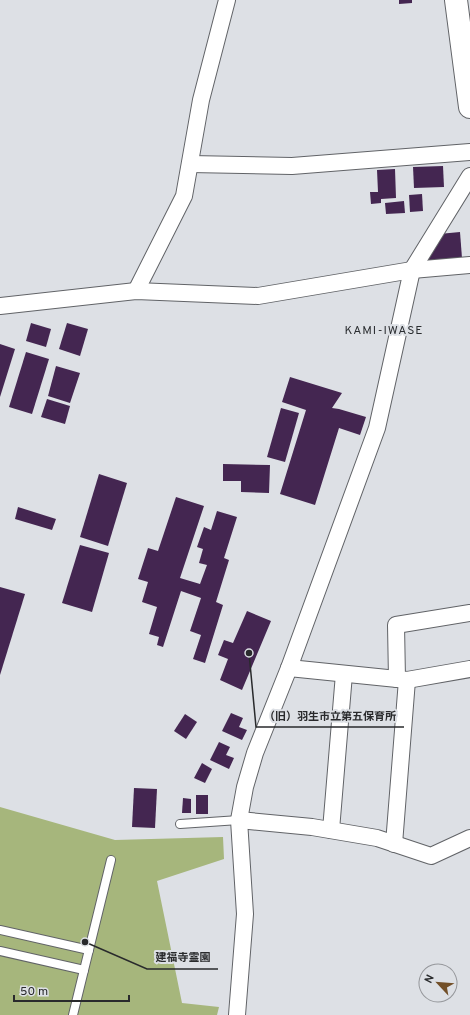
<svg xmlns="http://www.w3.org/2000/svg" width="470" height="1015" font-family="Overpass,'Noto Sans JP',sans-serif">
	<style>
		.green { fill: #a6b67c }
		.building { fill: #442651 }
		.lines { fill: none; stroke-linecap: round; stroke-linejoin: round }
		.lane-casing { stroke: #616367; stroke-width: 10 }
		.street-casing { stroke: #616367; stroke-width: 18 }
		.secondary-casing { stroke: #616367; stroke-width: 24 }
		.lane { stroke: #fff; stroke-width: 8 }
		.street { stroke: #fff; stroke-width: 16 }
		.secondary { stroke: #fff; stroke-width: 22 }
		.labels { text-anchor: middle; stroke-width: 4; stroke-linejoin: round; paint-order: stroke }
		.quarter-label { font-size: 12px; letter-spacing: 1px; fill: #2a2d30; stroke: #dde0e5 }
		.leader { fill: none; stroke: #292a2c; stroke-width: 1.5 }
		.callout-dot { fill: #292a2c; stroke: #dde0e5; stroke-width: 1.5 }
		.callout-label { font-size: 11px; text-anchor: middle; font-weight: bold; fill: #292a2c; stroke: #dde0e5; stroke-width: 4; stroke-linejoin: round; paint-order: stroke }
	</style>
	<rect width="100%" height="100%" fill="#dde0e5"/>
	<path class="green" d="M0,807L115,840L223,837L224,859L157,881L182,1003L219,1007L217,1015H0Z"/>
	<g class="building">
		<path d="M399,0H412V3L399,4Z"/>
		<path d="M443,166L444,187L414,188L413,167Z"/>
		<path d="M395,169L396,198L381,199V203L371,204L370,192H378L377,170Z"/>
		<path d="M422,194L423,211L410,212L409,195Z"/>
		<path d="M404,201L405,213L386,214L385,203Z"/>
		<path d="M460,232L462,258L424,261L439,234Z"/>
		<path d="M31,323L51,329L46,347L26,341Z"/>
		<path d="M67,323L88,329L80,356L59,349Z"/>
		<path d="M0,344L15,349L0,397Z"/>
		<path d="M26,352L49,359L32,414L9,407Z"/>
		<path d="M56,366L80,373L70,403L48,396Z"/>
		<path d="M290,377L342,393L332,408L339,409L366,417L360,435L339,428L315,505L280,494L306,410L282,402Z"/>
		<path d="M47,399L70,406L65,424L41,417Z"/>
		<path d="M281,408L299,413L285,462L267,457Z"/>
		<path d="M223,464L270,465L269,493L241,492V481H223Z"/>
		<path d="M99,474L127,483L108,546L80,537Z"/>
		<path d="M176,497L204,506L180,578L200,584L207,565L199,563L203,549L197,547L204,527L211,530L217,511L237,517L224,558L229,560L216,602L223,605L205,663L193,659L201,635L190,631L201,598L181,591L163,647L157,645L159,637L149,634L157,607L142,602L148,582L138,579L148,548L158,551Z"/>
		<path d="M18,507L56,519L52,530L15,519Z"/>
		<path d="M80,545L109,553L92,612L62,603Z"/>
		<path d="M0,587L25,594L0,675Z"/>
		<path d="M247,611L271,621L242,690L220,680L228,659L218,655L224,640L233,643Z"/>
		<path d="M231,713L243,718L239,727L247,730L242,740L222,731Z"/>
		<path d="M185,714L197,722L186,739L174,731Z"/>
		<path d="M219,742L230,747L226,755L234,758L229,769L210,760Z"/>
		<path d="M202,763L212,769L205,783L194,778Z"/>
		<path d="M134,788L157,789L155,828L132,827Z"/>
		<rect x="196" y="795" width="12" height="19"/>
		<path d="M183,798L191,799V813H182Z"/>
	</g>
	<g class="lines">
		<defs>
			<g id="lane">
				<path d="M180,824L239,820"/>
				<path d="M0,930L89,950"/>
				<path d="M0,951L84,970"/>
				<path d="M73,1015L111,860"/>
			</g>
			<g id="street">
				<path d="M190,164L292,166L470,152"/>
				<path d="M136,291L184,196L201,100L227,0"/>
				<path d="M0,306L136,291L258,296L412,270L470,265"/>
				<path d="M289,668L407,680L470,669"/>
				<path d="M397,679L396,625L470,613"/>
				<path d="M239,820L312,827L377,838L431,856L470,838"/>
				<path d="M331,830L344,674"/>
				<path d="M394,844L407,680"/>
				<path d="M237,1015L245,914L239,820L245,787L255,753L289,668L377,428L412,270L470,176"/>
			</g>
			<path id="secondary" d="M456,0L470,107"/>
		</defs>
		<use href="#lane" class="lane-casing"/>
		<use href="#street" class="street-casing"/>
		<use href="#secondary" class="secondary-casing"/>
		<use href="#lane" class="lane"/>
		<use href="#street" class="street"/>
		<use href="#secondary" class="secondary"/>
	</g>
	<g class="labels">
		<g class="quarter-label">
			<text x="384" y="334">KAMI-IWASE</text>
		</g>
	</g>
	<path class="leader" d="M249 653L256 727H404M85 942L147 969H218"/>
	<g class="callout-dot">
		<circle cx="249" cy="653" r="4"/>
		<circle cx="85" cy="942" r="4"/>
	</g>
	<g class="callout-label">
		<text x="330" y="720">（旧）羽生市立第五保育所</text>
		<text x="183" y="961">建福寺霊園</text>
	</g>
	<g transform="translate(438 983) rotate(296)"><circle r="19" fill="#dde0e5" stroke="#95979b"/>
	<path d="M0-3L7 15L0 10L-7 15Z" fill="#724f28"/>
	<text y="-6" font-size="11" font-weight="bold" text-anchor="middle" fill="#292a2c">N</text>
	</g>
	<path d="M14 995v6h115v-6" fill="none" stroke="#292a2c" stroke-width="2"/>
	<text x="20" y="995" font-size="12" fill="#292a2c" stroke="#dde0e5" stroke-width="3" paint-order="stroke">50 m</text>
</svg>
